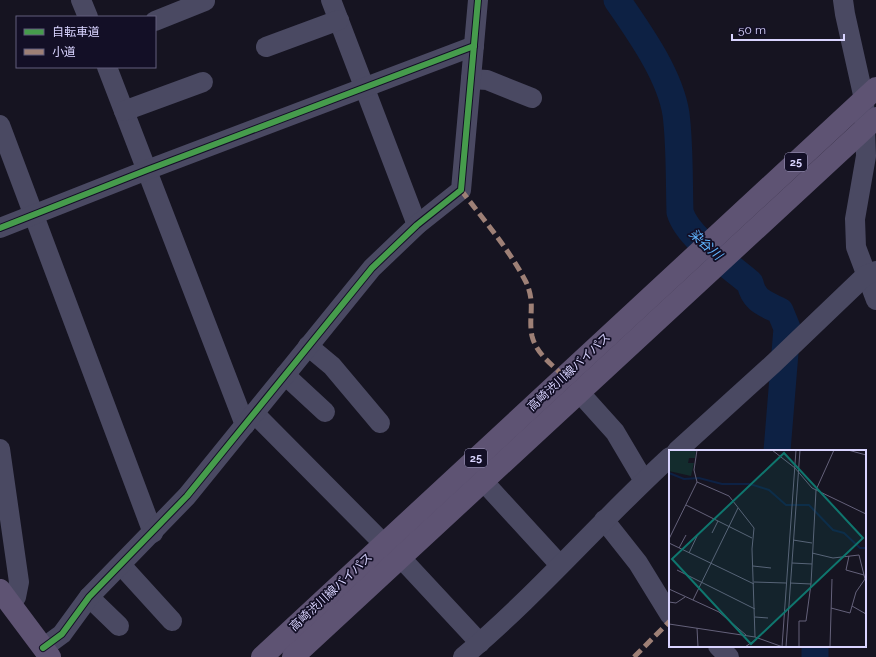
<svg xmlns="http://www.w3.org/2000/svg" width="876" height="657" font-family="Raleway,'Noto Sans JP',sans-serif">
	<style>
		.lines { fill: none; stroke-linecap: round; stroke-linejoin: round }
		.river { stroke: #0d2144; stroke-width: 27 }
		.minor { stroke: #4a4962; stroke-width: 20 }
		.major { stroke: #5e5373; stroke-width: 22 }
		.quiet { stroke: #9e8076; stroke-width: 5; stroke-dasharray: 10 5; stroke-linecap: butt }
		.cycleway-casing { stroke: #130f26; stroke-width: 8 }
		.cycleway { stroke: #469c4c; stroke-width: 6 }
		.labels { text-anchor: middle; stroke-width: 3.5; stroke-linejoin: round; paint-order: stroke }
		.shield { fill: #130f26; stroke: #9e99be; stroke-width: 1 }
		.shield-label { font-size: 11px; font-weight: bold; fill: #d9d4ff }
		.street-label { font-size: 12px; fill: #d9d4ff; stroke: #130f26 }
		.water-label { font-size: 13px; font-style: italic; fill: #62b6ff; stroke: #130f26 }
		.inset-river { fill: none; stroke: #0d2144; stroke-width: 2 }
		.inset-road { fill: none; stroke: #64617a; stroke-width: 1 }
		.view { fill: #0f766e; fill-opacity: 0.15; stroke: #0f766e; stroke-width: 2 }
		.inset-edge { fill: none; stroke: #d9d4ff; stroke-width: 2 }
	</style>
	<rect width="100%" height="100%" fill="#161421"/>
	<g class="lines">
		<g class="river">
			<path d="M617,0C639,32 670,75 676,114C680,145 679,180 680,212C687,237 729,265 750,283C754,301 764,303 780,311L787,328L777,451"/>
			<path d="M815,646V657"/>
		</g>
		<g class="minor">
			<path d="M81,0L88,17"/>
			<path d="M331,0L417,225"/>
			<path d="M843,0L845,14L864,99L866,156L855,219L856,247L876,300"/>
			<path d="M155,21L205,1"/>
			<path d="M266,47L339,20"/>
			<path d="M107,67L245,425"/>
			<path d="M471,79L487,80L532,98"/>
			<path d="M124,111L203,82"/>
			<path d="M0,125L153,533"/>
			<path d="M0,228L147,170L474,46"/>
			<path d="M308,346L332,366L380,423"/>
			<path d="M285,375L325,412"/>
			<path d="M579,392L615,432L644,481"/>
			<path d="M254,413L383,543"/>
			<path d="M0,449L19,582L16,597L11,604"/>
			<path d="M677,451L774,363L866,275L876,271"/>
			<path d="M483,481L560,565"/>
			<path d="M604,520L638,563L670,615"/>
			<path d="M400,557L480,643"/>
			<path d="M121,565L172,621"/>
			<path d="M89,597L119,626"/>
			<path d="M718,646L729,657"/>
			<path d="M43,648L62,634L89,597L187,496L372,268L417,225L461,190L478,0"/>
			<path d="M463,657C537,595 599,522 670,457"/>
		</g>
		<g class="major">
			<path d="M0,590L50,657"/>
			<path d="M262,657L876,88"/>
			<path d="M293,657L876,118"/>
		</g>
		<g class="quiet">
			<path d="M461,190C483,219 509,249 526,282C536,304 528,316 532,336C536,353 552,365 564,376"/>
			<path d="M634,657L670,621"/>
		</g>
		<defs>
			<g id="cycleway">
				<path d="M0,228L147,170L474,46"/>
				<path d="M43,648L62,634L89,597L187,496L372,268L417,225L461,190L478,0"/>
			</g>
		</defs>
		<use href="#cycleway" class="cycleway-casing"/>
		<use href="#cycleway" class="cycleway"/>
	</g>
	<g class="labels">
		<g class="shield">
			<rect x="785" y="153" width="22" height="18" rx="3"/>
			<rect x="465" y="449" width="22" height="18" rx="3"/>
		</g>
		<g class="shield-label">
			<text x="796" y="166">25</text>
			<text x="476" y="462">25</text>
		</g>
		<g class="street-label">
			<text transform="translate(569 372) rotate(-43)" y="4">高崎渋川線バイパス</text>
			<text transform="translate(331 592) rotate(-43)" y="4">高崎渋川線バイパス</text>
		</g>
		<g class="water-label">
			<text transform="translate(706 244) rotate(42)" y="5">染谷川</text>
		</g>
	</g>
	<g transform="translate(669 450)">
		<rect width="197" height="197" fill="#161421"/>
		<path d="M0,0H27L26,8H20L19,13H25L22,26L0,21Z" fill="#132c2d"/>
		<path class="inset-river" d="M0,23L15,29L30,28L53,34H81L100,40L117,55H140L164,80L175,83L191,98H197"/>
		<path class="inset-road" d="M28,0L25,20L28,32L60,46L85,78L83,99L86,187M103,0L126,18L143,38L197,64M179,0L197,5M17,55L83,88M43,83L49,71M0,89L28,32M124,90L143,93M0,93L85,134M10,98L17,85M20,103L29,84M143,103L164,108L190,105L196,129L187,142L181,163L162,158M180,106L177,120L195,125M123,113L143,114M84,116L102,118M8,120L86,159M85,132L117,133M121,133L142,134M0,139L50,162L77,185M24,150L69,58M0,152L7,153L16,147M183,156L197,164M86,167L99,168M0,174L86,187L114,197M28,178L29,197M76,197L89,188M113,197L127,0M117,197L131,0M130,197V171H137L142,134L147,40L165,0M161,197L163,129"/>
		<path class="view" d="M115,3L194,88L82,194L3,109Z"/>
		<rect width="197" height="197" class="inset-edge"/>
	</g>
	<rect x="16" y="16" width="140" height="52" fill="#130f26" stroke="#625e7d"/>
	<rect x="24" y="29" width="20" height="6" fill="#469c4c" stroke="#625e7d"/>
	<text x="52" y="36" font-size="12" fill="#d9d4ff">自転車道</text>
	<rect x="24" y="49" width="20" height="6" fill="#9e8076" stroke="#625e7d"/>
	<text x="52" y="56" font-size="12" fill="#d9d4ff">小道</text>
	<path d="M732 34v6h112v-6" fill="none" stroke="#d9d4ff" stroke-width="2"/>
	<text x="738" y="34" font-size="12" fill="#d9d4ff" stroke="#130f26" stroke-width="3" paint-order="stroke">50 m</text>
</svg>
